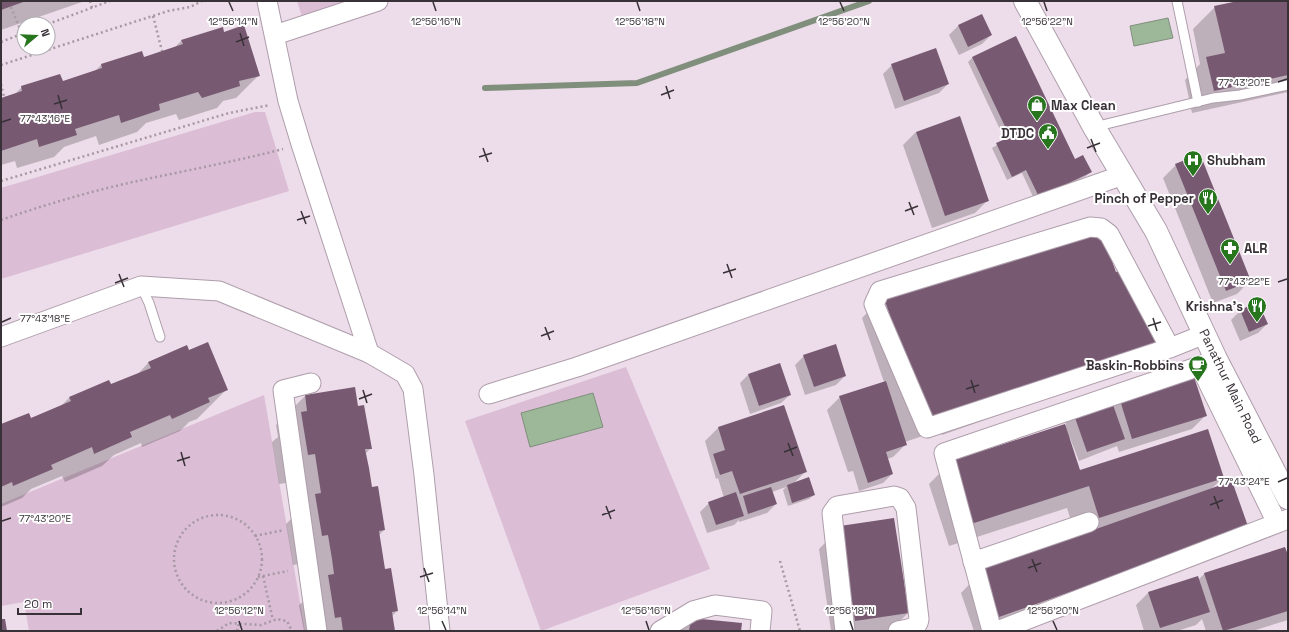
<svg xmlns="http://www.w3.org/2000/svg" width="1289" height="632" font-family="'Space Grotesk',sans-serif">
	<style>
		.green { fill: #dbbdd5 }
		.water { fill: #9db799; stroke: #7f8f7c }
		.shadow { fill: #0003 }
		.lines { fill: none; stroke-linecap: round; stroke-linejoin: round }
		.stream { stroke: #7f8f7c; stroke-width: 6 }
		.building { fill: #775a72 }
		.service-casing { stroke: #ae9eab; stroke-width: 11 }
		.minor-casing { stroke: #ae9eab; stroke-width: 21 }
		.tertiary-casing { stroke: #ae9eab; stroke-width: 24 }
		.path { stroke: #a799a4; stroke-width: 2.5; stroke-dasharray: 2 3; stroke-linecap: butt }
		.service { stroke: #fff; stroke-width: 9 }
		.minor { stroke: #fff; stroke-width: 19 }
		.tertiary { stroke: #fff; stroke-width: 22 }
		.ticks { fill: none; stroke: #383137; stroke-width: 1.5 }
		.labels { text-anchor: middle; stroke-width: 4; stroke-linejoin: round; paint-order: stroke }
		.poi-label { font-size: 13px; font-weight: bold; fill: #383137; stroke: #fff; text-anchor: end }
		.street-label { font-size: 13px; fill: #383137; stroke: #fff }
		.ticks-label { font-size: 10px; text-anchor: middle; fill: #383137; stroke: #fff; stroke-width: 4; stroke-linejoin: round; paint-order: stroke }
	</style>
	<rect width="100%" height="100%" fill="#eddce9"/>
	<g class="green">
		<path d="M297,1H353L302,17Z"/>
		<path d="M255,112H265L289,191L1,279V188Z"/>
		<path d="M626,367L710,569L541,631L465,421Z"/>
		<path d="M264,395L305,631H29L24,602L1,606V504Z"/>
	</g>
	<g class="water">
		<path d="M1168,18L1173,38L1134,46L1130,26Z"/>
		<path d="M593,393L603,427L530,447L521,413Z"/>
	</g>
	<g class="shadow">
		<path d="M1,1H85L1,30Z"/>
		<path d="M1242,1H1288V92L1192,113L1185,80L1200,64L1193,29L1215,7Z"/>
		<path d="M981,15L991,35L982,44L959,55L949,35L958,26Z"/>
		<path d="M222,28L224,34L259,75L236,98L223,101L217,108L179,120L176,114L146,123L137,132L99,145L96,136L64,147L54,157L17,168L15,161L1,165V99L14,95L22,87L62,82L95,71L101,65L143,58L174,48L181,41Z"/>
		<path d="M1015,37L1074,160L1091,172L1086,176L1035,201L1022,173L1007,180L992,148L1005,140L968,62L972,58Z"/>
		<path d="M892,65L948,84L939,93L895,109L883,74Z"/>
		<path d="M916,132L988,200L975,213L932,228L903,145Z"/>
		<path d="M1176,165L1250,281L1237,294L1213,303L1163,178Z"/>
		<path d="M884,296L1136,367L942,435L940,430L905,442L906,444L893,457L887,459L892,474L883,483L859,491L853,471L848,472L827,410L840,397L884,382L862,318Z"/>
		<path d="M1258,303L1267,324L1258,333L1240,341L1231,320L1240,311Z"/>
		<path d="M188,351L226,390L197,419L189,422L180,431L142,447L141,443L114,455L102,466L65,482L62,476L31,489L22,498L1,507V425L30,419L61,406L69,398L109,381L110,386L137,375L149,362Z"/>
		<path d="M804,356L845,376L836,385L805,395L795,365Z"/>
		<path d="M749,374L790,395L781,403L750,414L740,383Z"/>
		<path d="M305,396L357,407L371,448L365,454L371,489L384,530L379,535L384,570L397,611L392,616L394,631H304L299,605L305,600L299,564L293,565L286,524L292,518L286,483L279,484L272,442L278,437L276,425Z"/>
		<path d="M1119,398L1205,416L1192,429L1119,452L1117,446L1079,461L1070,438H1069L1079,472L1223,478L1211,489L1248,529L999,631H974L961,593L983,570L1076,537L1067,508L949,546L929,484L951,462L1066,425L1065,421Z"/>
		<path d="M784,406L805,472L794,483L814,495L809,499L788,506L783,490L786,487L772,492L776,504L767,513L739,522V520L734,525L707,533L700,512L709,503L724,498L718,478L716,479L705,441L718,428Z"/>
		<path d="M841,527L908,613L890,631H831L819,549Z"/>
		<path d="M1288,559V620L1252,631H1206L1202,619L1196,625L1177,631H1144L1136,605L1149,592L1198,580L1205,573Z"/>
		<path d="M691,619L740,631H678Z"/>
	</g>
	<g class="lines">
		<path class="stream" d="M485,88L637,83L869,1"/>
	</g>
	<g class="building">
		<path d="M1,1H26L1,10Z"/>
		<path d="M1238,1H1288V75L1214,91L1206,57L1225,53L1214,6Z"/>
		<path d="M982,14L992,35L968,47L958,25Z"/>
		<path d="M244,25L260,76L239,81L240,86L202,98L198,92L159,104L160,110L121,123L119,115L75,129L77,135L39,147L37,139L1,151V98L22,91L21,86L60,74L63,81L102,68L101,64L142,51L144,57L183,44L181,40L223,27L224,32Z"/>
		<path d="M1016,36L1075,159L1083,155L1092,172L1039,197L1026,170L1012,177L996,143L1010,137L972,57Z"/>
		<path d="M936,48L949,84L904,101L891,64Z"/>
		<path d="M960,116L989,201L945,216L916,132Z"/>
		<path d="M1200,154L1251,281L1226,291L1175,164Z"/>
		<path d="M1095,233L1103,236L1116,272L1126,269L1159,345L926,421L883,295Z"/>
		<path d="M1258,302L1268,324L1249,332L1240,310Z"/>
		<path d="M208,342L228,390L208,398L210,402L172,419L170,415L130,432L132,437L94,454L92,447L51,465L53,469L13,486L12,482L1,487V424L29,413L31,418L71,401L69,397L109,380L111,384L151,368L148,362L187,345L189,350Z"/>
		<path d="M836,344L846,376L814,387L803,355Z"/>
		<path d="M780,363L791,395L759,406L748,374Z"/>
		<path d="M1193,374L1207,416L1132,439L1119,397Z"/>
		<path d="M886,381L907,445L886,452L893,474L868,483L839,396Z"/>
		<path d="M355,387L358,406L364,405L372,449H365L369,468L372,487L378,486L385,530L379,531L385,569L391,568L398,611L392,612L395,631H343L341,617L335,618L328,575L334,574L332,559L328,535L322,536L315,494L321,493L315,454L308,455L301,412L307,411L305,395Z"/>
		<path d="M1111,399L1125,439L1087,452L1073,412Z"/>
		<path d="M784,405L807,472L740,494L732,471L720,475L713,454L725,450L718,427Z"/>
		<path d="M1065,424L1080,470L1208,429L1224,478L1099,518L1089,486L971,524L951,461Z"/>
		<path d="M809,477L815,495L792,503L787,485Z"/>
		<path d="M1232,481L1249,529L999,617L983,569Z"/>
		<path d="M771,487L777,504L748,514L743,496Z"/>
		<path d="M736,492L744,516L716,525L708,502Z"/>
		<path d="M894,518L909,613L855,621L840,526Z"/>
		<path d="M1285,547L1288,555V611L1223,631L1204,573Z"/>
		<path d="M1198,576L1210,612L1160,628L1148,592Z"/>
		<path d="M691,618L742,623L741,631H689Z"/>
		<path d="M1,619H5L7,631H1Z"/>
	</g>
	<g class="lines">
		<defs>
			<g id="service">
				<path d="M1177,1L1198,102"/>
				<path d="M1094,127L1213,98L1240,95L1288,85"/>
				<path d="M141,286L149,303L160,337"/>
			</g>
			<g id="minor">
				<path d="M267,1L288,101L301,144L369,353"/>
				<path d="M275,35L378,1"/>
				<path d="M1,337L141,286L219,291L369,353L405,374L413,389L424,475L440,631"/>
				<path d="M1170,348L1109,234L1101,228L1090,227L880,291L874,304L927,428L1170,348L1205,334"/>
				<path d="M1200,366L1277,523"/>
				<path d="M311,383L283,390L317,631"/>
				<path d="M489,394L577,367L1123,175"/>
				<path d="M973,562L1089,522"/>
				<path d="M660,631L693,611L715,605L762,611L760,631"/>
				<path d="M845,631L832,513L837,506L894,496L900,498L906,508L919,619C918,629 907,629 898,631"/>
				<path d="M992,631L944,453L1200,366L1216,359"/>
				<path d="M997,631L1288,519"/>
			</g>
			<path id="tertiary" d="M1025,1L1094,127L1156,231L1216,359L1288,498"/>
		</defs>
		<use href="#service" class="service-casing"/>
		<use href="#minor" class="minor-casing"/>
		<use href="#tertiary" class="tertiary-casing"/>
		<g class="path">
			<path d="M90,1L92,8"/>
			<path d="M11,7L22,34"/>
			<path d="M153,16L162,51"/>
			<path d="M48,24L110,1"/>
			<path d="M1,42L24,33"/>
			<path d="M1,65L168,11L190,7L202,1"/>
			<path d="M1,84L4,97"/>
			<path d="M1,181L229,113L270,105"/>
			<path d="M1,220C44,205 88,192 133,182C183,171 233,162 283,149"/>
			<circle cx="218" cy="559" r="44"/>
			<path d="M255,536L284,530"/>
			<path d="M780,561L800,631"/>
			<path d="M263,576L273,620"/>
			<path d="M258,577L288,571"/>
			<path d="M217,631L229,623L261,625L277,619L287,621L292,631"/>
			<path d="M237,631L239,623"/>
		</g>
		<use href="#service" class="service"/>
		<use href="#minor" class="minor"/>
		<use href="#tertiary" class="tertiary"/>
	</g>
	<path class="ticks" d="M229,2L233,11M433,2L436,11M637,2L640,11M840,2L844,11M1044,2L1047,11M240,33L244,46M236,42L249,37M1278,82L1287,79M666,86L670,99M58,95L62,109M661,95L674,90M54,104L67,100M2,122L11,119M1091,139L1096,152M483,148L488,162M1087,148L1100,143M479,157L492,153M909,202L914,215M301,211L306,224M905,211L918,206M297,220L310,216M727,264L732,278M723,273L736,269M119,274L124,287M1278,282L1287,279M115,283L128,278M1153,318L1157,331M2,322L11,318M1148,326L1161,322M545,327L550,340M541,336L554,331M971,380L975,393M966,389L979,385M363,390L367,403M359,399L372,394M788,443L793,456M181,452L185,466M784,452L797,447M177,461L190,457M1278,482L1287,478M1214,496L1219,509M1210,505L1223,500M606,506L611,519M602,515L615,510M2,521L11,518M1032,559L1037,572M424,568L429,582M1028,568L1041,563M420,577L433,573M239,621L242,630M442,621L446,630M646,621L649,630M850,621L853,630M1053,621L1057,630"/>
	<defs>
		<symbol id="shop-pin" viewBox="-11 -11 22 30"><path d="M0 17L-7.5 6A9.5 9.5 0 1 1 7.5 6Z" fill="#27751c" stroke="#fff"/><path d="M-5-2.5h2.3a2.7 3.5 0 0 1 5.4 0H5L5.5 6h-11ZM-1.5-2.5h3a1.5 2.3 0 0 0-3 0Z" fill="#fff"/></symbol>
		<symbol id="civic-pin" viewBox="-11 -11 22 30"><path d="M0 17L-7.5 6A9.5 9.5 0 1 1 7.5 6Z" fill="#27751c" stroke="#fff"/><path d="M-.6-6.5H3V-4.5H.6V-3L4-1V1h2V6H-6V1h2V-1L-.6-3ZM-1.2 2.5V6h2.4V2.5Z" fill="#fff"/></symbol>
		<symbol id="hospital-pin" viewBox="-11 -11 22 30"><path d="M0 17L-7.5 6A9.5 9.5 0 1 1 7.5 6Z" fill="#27751c" stroke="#fff"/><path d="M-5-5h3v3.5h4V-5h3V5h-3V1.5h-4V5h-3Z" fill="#fff"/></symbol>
		<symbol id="restaurant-pin" viewBox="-11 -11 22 30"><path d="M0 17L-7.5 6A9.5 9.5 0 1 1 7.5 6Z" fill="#27751c" stroke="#fff"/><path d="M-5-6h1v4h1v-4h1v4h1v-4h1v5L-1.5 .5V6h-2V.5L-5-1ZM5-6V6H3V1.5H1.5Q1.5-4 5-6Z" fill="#fff"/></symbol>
		<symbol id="pharmacy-pin" viewBox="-11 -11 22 30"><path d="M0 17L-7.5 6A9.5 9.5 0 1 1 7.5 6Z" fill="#27751c" stroke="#fff"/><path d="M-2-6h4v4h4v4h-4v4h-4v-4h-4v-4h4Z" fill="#fff"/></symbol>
		<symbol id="cafe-pin" viewBox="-11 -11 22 30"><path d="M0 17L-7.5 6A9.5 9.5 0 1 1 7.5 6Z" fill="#27751c" stroke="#fff"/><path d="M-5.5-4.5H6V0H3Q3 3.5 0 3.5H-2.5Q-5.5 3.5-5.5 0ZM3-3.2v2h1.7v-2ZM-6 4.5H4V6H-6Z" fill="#fff"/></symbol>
	</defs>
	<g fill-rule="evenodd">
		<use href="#shop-pin" x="1026" y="94" width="22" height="30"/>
		<use href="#civic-pin" x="1037" y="122" width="22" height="30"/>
		<use href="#hospital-pin" x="1182" y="149" width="22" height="30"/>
		<use href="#restaurant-pin" x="1197" y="187" width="22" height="30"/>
		<use href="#pharmacy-pin" x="1219" y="237" width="22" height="30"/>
		<use href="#restaurant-pin" x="1246" y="295" width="22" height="30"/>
		<use href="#cafe-pin" x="1187" y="354" width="22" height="30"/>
	</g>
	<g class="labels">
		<g class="poi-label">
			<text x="1051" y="110" text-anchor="start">Max Clean</text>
			<text x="1034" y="138">DTDC</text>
			<text x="1207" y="165" text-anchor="start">Shubham</text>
			<text x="1194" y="203">Pinch of Pepper</text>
			<text x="1244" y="253" text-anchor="start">ALR</text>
			<text x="1243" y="311">Krishna's</text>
			<text x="1184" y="370">Baskin-Robbins</text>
		</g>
		<g class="street-label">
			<text transform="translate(1231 386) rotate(64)" y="5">Panathur Main Road</text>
		</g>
	</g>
	<g class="ticks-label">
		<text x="233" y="25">12°56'14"N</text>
		<text x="436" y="25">12°56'16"N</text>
		<text x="640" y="25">12°56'18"N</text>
		<text x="844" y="25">12°56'20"N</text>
		<text x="1047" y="25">12°56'22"N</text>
		<text x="1244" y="86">77°43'20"E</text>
		<text x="45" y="122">77°43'16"E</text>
		<text x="1244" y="285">77°43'22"E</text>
		<text x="45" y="322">77°43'18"E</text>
		<text x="1244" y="485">77°43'24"E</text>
		<text x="45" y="522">77°43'20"E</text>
		<text x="239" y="614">12°56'12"N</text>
		<text x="442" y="614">12°56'14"N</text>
		<text x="646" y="614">12°56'16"N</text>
		<text x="850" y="614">12°56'18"N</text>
		<text x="1053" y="614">12°56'20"N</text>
	</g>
	<rect width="1289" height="632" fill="none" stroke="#383137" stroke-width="4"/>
	<g transform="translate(36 36) rotate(71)"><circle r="19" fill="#ffffff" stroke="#afadaf"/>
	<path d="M0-3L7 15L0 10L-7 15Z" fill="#27751c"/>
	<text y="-6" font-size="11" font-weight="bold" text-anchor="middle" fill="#383137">N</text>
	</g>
	<path d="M18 608v6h63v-6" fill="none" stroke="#383137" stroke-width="2"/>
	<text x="24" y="608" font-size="12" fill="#383137" stroke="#ffffff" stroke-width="3" paint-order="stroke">20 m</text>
</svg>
